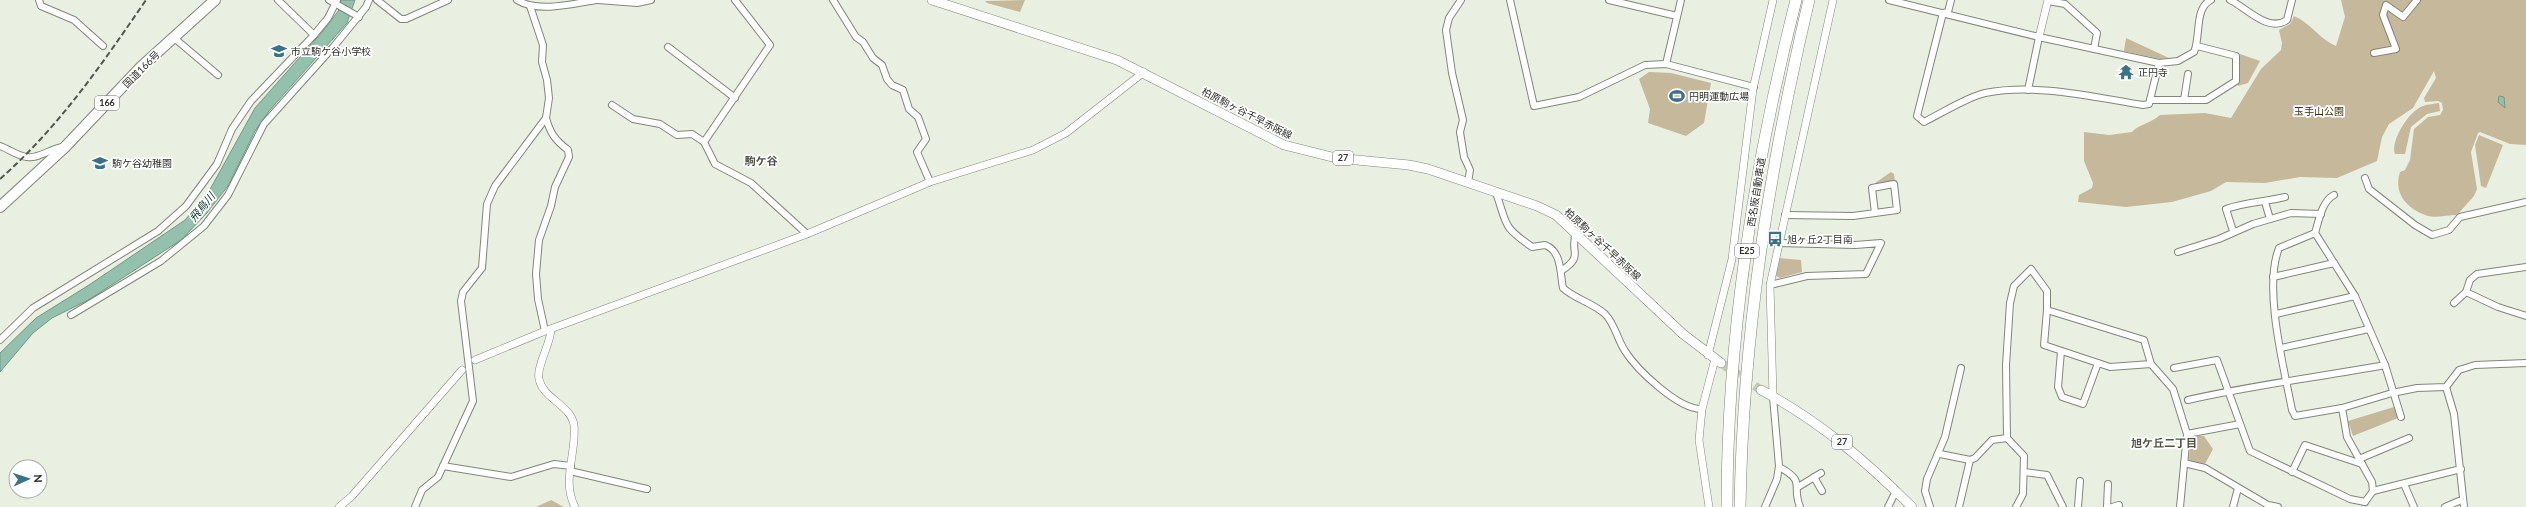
<svg xmlns="http://www.w3.org/2000/svg" width="2526" height="507" font-family="Lato,'Noto Sans JP',sans-serif">
	<style>
		.green { fill: #c6b89b }
		.water { fill: #93c1ad; stroke: #759686 }
		.lines { fill: none; stroke-linecap: round; stroke-linejoin: round }
		.primary-tunnel { stroke: #c4cabc; stroke-width: 9; stroke-dasharray: 9 4.5; stroke-linecap: butt }
		.minor-casing { stroke: #818679; stroke-width: 8 }
		.tertiary-casing { stroke: #818679; stroke-width: 8 }
		.primary-casing { stroke: #818679; stroke-width: 10 }
		.trunk-casing { stroke: #818679; stroke-width: 12 }
		.motorway-casing { stroke: #818679; stroke-width: 12 }
		.minor { stroke: #fff; stroke-width: 6 }
		.tertiary { stroke: #fff; stroke-width: 7 }
		.primary { stroke: #fff; stroke-width: 9 }
		.trunk { stroke: #fff; stroke-width: 10 }
		.motorway { stroke: #fff; stroke-width: 11 }
		.rail { stroke: #54574f; stroke-width: 2; stroke-dasharray: 6 3; stroke-linecap: butt }
		.labels { text-anchor: middle; stroke-width: 3.5; stroke-linejoin: round; paint-order: stroke }
		.shield { fill: #fff; stroke: #6d6e6a; stroke-width: 1 }
		.shield-label { font-size: 9px; font-weight: bold; fill: #2e302a }
		.poi-label { font-size: 10px; fill: #2e302a; stroke: #fff; text-anchor: start }
		.street-label { font-size: 10px; fill: #2e302a; stroke: #fff }
		.park-label { font-size: 10px; fill: #3f3111; stroke: #fff }
		.neighbourhood-label { font-size: 11px; font-weight: bold; fill: #4e5346; stroke: #fff }
		.water-label { font-size: 11px; font-style: italic; fill: #093224; stroke: #fff }
	</style>
	<rect width="100%" height="100%" fill="#e9f0e1"/>
	<g class="green">
		<path d="M1025,0L1020,12L987,3L985,1Z"/>
		<path d="M2341,0H2526V145L2510,144L2480,132L2478,133L2471,152L2477,189L2474,196L2457,215C2448,215 2436,218 2428,216C2407,209 2393,194 2400,172L2405,170L2410,160L2414,129L2428,117L2440,115L2443,110L2442,103L2438,101L2425,102L2424,98L2436,78L2434,71L2413,108L2389,124L2382,137L2377,161L2337,178L2300,177L2265,183L2226,182L2211,191L2172,202L2126,207L2078,202L2079,195L2092,188L2093,183L2084,161V132L2109,135L2132,132C2139,124 2150,124 2160,115L2205,113L2231,118L2261,69L2281,50L2282,43L2279,30L2290,24L2294,16C2311,23 2319,39 2336,46L2345,17Z"/>
		<path d="M2126,38L2169,58L2160,59L2124,51Z"/>
		<path d="M2240,54L2260,61L2248,83L2238,86Z"/>
		<path d="M1649,72L1671,73L1711,83L1704,123L1686,136L1648,123L1650,109L1639,79Z"/>
		<path d="M2439,103L2440,111L2427,114L2411,127L2405,154H2395C2390,140 2410,110 2423,106C2428,104 2434,104 2439,103Z"/>
		<path d="M2479,135L2503,145L2486,188L2481,186L2475,145Z"/>
		<path d="M1891,172L1894,174L1895,182L1876,185L1875,183Z"/>
		<path d="M1778,258L1801,260L1802,272L1780,278L1776,276Z"/>
		<path d="M2394,407L2398,418L2353,436L2348,421Z"/>
		<path d="M2193,436H2204L2213,449L2205,464L2192,462L2189,459L2191,438Z"/>
		<path d="M551,500L564,507H536Z"/>
	</g>
	<g class="water">
		<path d="M341,0H355L347,23L269,111L255,131L228,186L206,214L181,240L90,299L52,318L33,333L0,372V353L36,318L89,285L185,220L208,193L255,108L323,31L339,10Z"/>
		<path d="M2499,96L2504,97L2505,108L2498,102Z"/>
	</g>
	<g class="lines">
		<path class="primary-tunnel" d="M1721,363L1761,390"/>
		<defs>
			<g id="minor">
				<path d="M39,0L41,6L74,20L103,46"/>
				<path d="M278,0L314,35"/>
				<path d="M329,0L359,17"/>
				<path d="M377,0L401,19H406L448,0"/>
				<path d="M517,0C538,13 573,4 596,0"/>
				<path d="M598,0L637,3L651,0"/>
				<path d="M833,0L856,37L863,42L873,58L882,65L887,79L892,85L903,90L909,109L918,117L926,139L917,152L930,182"/>
				<path d="M1461,0L1449,18L1446,30L1452,73L1463,120L1460,132L1464,157L1470,170L1468,183"/>
				<path d="M1510,0L1534,106L1579,97L1645,65L1666,64L1754,87"/>
				<path d="M1609,0L1677,16"/>
				<path d="M1889,0L2039,37"/>
				<path d="M2230,0C2247,8 2268,33 2287,20L2292,0"/>
				<path d="M2048,1L2065,4L2097,33L2094,49"/>
				<path d="M1943,13L1917,116L1924,122C1942,113 1967,97 1985,93C2037,83 2092,97 2143,105L2149,104L2159,63"/>
				<path d="M1943,13L1948,12L1951,0"/>
				<path d="M173,37L218,75"/>
				<path d="M668,47L735,98"/>
				<path d="M2374,53L2396,49L2383,15L2386,5L2403,17L2417,0"/>
				<path d="M1666,64L1681,0"/>
				<path d="M2028,90L2039,37L2159,63L2178,61L2194,52C2201,37 2194,8 2211,0"/>
				<path d="M2150,100H2206L2236,81V56L2197,46"/>
				<path d="M2184,100L2188,74"/>
				<path d="M612,105L633,119L660,124L677,135L692,134L704,142L715,164L751,183L807,234"/>
				<path d="M704,142L770,45L735,0"/>
				<path d="M0,146C9,149 17,156 27,157C39,159 51,148 63,147"/>
				<path d="M2365,178L2369,189L2415,225L2432,235L2449,230L2460,217L2526,202"/>
				<path d="M1496,193C1508,226 1501,225 1532,247L1545,245C1562,251 1560,274 1563,288C1575,299 1593,303 1605,314C1615,324 1617,339 1625,351C1637,370 1679,410 1702,409"/>
				<path d="M2334,195C2322,201 2319,220 2315,233L2355,296L2385,365L2401,417"/>
				<path d="M2265,202L2270,219"/>
				<path d="M1785,215L1853,216L1897,210L1894,184L1872,188L1875,213"/>
				<path d="M2233,231L2226,209C2245,202 2265,202 2285,197"/>
				<path d="M2315,233L2279,248C2263,288 2284,368 2292,410L2295,416L2342,408L2392,393L2417,388L2446,387L2459,370L2475,365L2526,363"/>
				<path d="M2178,252L2219,239L2253,224L2291,213L2321,214"/>
				<path d="M1561,271C1585,255 1569,254 1576,232"/>
				<path d="M2273,277L2334,263"/>
				<path d="M1770,285L1807,276L1866,274L1881,243L1855,245L1779,243"/>
				<path d="M2466,292L2498,307L2526,316"/>
				<path d="M2454,303L2466,292L2470,280L2477,274L2526,267"/>
				<path d="M2276,314L2355,296"/>
				<path d="M71,315L161,261L204,226L228,195L264,124L335,45L366,7L369,0"/>
				<path d="M545,331L538,299L536,274L539,240L551,206L555,187L569,157L568,150C555,140 550,133 546,118"/>
				<path d="M0,340L33,308L158,231L186,206L217,164L232,129L251,101L314,35L328,18L337,0"/>
				<path d="M2281,348L2369,329"/>
				<path d="M2061,351L2058,387L2062,397L2083,404L2098,363"/>
				<path d="M2151,364L2110,367L2044,345L2047,310L2144,340L2151,364L2173,389L2187,434L2180,507"/>
				<path d="M2174,368L2217,360L2250,451L2350,499L2365,502"/>
				<path d="M2446,387L2454,414L2464,507"/>
				<path d="M2188,400C2253,385 2320,377 2385,365"/>
				<path d="M2342,408L2347,437L2372,482L2373,491L2365,502"/>
				<path d="M2187,434L2240,424"/>
				<path d="M1940,454L1970,460L1975,458L1992,440L2007,438"/>
				<path d="M2359,459L2409,438"/>
				<path d="M2184,463L2205,468L2268,505L2278,507"/>
				<path d="M443,466L511,477L554,464L571,466"/>
				<path d="M1779,467C1807,482 1791,485 1800,507"/>
				<path d="M570,471L647,489"/>
				<path d="M2024,472L2047,475L2063,507"/>
				<path d="M2292,472L2305,445L2362,464"/>
				<path d="M1814,477L1822,491"/>
				<path d="M2404,484L2414,507"/>
				<path d="M1798,487L1821,473"/>
				<path d="M2373,491L2461,469"/>
				<path d="M415,507L422,490L438,477L473,401L461,301L463,292L482,268L487,204L495,186L546,118L549,98L547,80L542,62L543,45L530,6"/>
				<path d="M1765,507L1777,479L1779,466L1773,397"/>
				<path d="M1888,507L1896,491"/>
				<path d="M1930,507L1925,491L1927,479L1945,437L1961,368"/>
				<path d="M1959,507L1970,460"/>
				<path d="M2016,507L2023,494L2024,456L2007,438L2006,365L2010,303L2014,286L2031,269L2047,291V310"/>
				<path d="M2078,507L2080,481"/>
				<path d="M2107,507L2108,484"/>
				<path d="M2112,507L2119,505"/>
				<path d="M2233,507L2238,488"/>
				<path d="M2445,507L2459,501"/>
			</g>
			<g id="tertiary">
				<path d="M2039,37L2048,0"/>
				<path d="M551,329C551,343 536,367 539,379C543,399 571,405 574,425C577,453 561,480 575,507"/>
				<path d="M1708,355L1732,259L1753,89L1773,0"/>
				<path d="M475,360L545,331L807,234L930,182L1033,150L1066,133L1144,72"/>
				<path d="M1773,397L1770,285L1833,0"/>
				<path d="M339,507L352,496L462,370"/>
				<path d="M1709,507L1699,440L1702,409L1715,359"/>
			</g>
			<g id="primary">
				<path d="M932,0L1117,60L1284,145L1336,158L1409,165L1428,169L1537,206L1556,215L1683,334L1721,363"/>
				<path d="M1761,390C1818,420 1866,461 1912,507"/>
			</g>
			<path id="trunk" d="M0,207L65,147L141,67L215,0"/>
			<g id="motorway">
				<path d="M1727,507C1727,337 1754,165 1796,0"/>
				<path d="M1740,507C1743,332 1769,170 1809,0"/>
			</g>
		</defs>
		<use href="#minor" class="minor-casing"/>
		<use href="#tertiary" class="tertiary-casing"/>
		<use href="#primary" class="primary-casing"/>
		<use href="#trunk" class="trunk-casing"/>
		<use href="#motorway" class="motorway-casing"/>
		<use href="#minor" class="minor"/>
		<use href="#tertiary" class="tertiary"/>
		<use href="#primary" class="primary"/>
		<use href="#trunk" class="trunk"/>
		<use href="#motorway" class="motorway"/>
		<path class="rail" d="M0,179C59,127 102,64 146,0"/>
	</g>
	<defs>
		<symbol id="school-bare" viewBox="-9 -9 18 18"><path d="M0-5L7-2L0 1L-7-2ZM-4 1L0 2.5L4 1V4Q0 6-4 4Z" fill="#38728b" stroke="#fff" stroke-width="2.5" paint-order="stroke"/></symbol>
		<symbol id="temple-bare" viewBox="-9 -9 18 18"><path d="M0-6L5-2H3V0L6.5 2.5H4V6H1.5V3h-3V6H-4V2.5H-6.5L-3 0V-2H-5Z" fill="#38728b" stroke="#fff" stroke-width="2.5" paint-order="stroke"/></symbol>
		<symbol id="stadium-bare" viewBox="-9 -9 18 18"><path d="M0-5a6.5 5 0 1 0 0 10a6.5 5 0 1 0 0-10ZM-3.5-1.8h7v3.6h-7Z" fill="#38728b" stroke="#fff" stroke-width="2.5" paint-order="stroke"/></symbol>
		<symbol id="bus-bare" viewBox="-9 -9 18 18"><path d="M-5-6H5V4H4V6H2V4H-2V6H-4V4H-5ZM-3.5-4V0h7V-4ZM-3.5 1.2v1.5H-2V1.2ZM2 1.2v1.5H3.5V1.2Z" fill="#38728b" stroke="#fff" stroke-width="2.5" paint-order="stroke"/></symbol>
	</defs>
	<g fill-rule="evenodd">
		<use href="#school-bare" x="268" y="40" width="22" height="22"/>
		<use href="#temple-bare" x="2115" y="61" width="22" height="22"/>
		<use href="#stadium-bare" x="1666" y="85" width="22" height="22"/>
		<use href="#school-bare" x="89" y="152" width="22" height="22"/>
		<use href="#bus-bare" x="1764" y="228" width="22" height="22"/>
	</g>
	<g class="labels">
		<g class="shield">
			<rect x="95" y="96" width="24" height="14" rx="3"/>
			<rect x="1333" y="151" width="20" height="14" rx="3"/>
			<rect x="1735" y="244" width="24" height="14" rx="3"/>
			<rect x="1832" y="435" width="20" height="14" rx="3"/>
		</g>
		<g class="shield-label">
			<text x="107" y="106">166</text>
			<text x="1343" y="161">27</text>
			<text x="1747" y="254">E25</text>
			<text x="1842" y="445">27</text>
		</g>
		<g class="poi-label">
			<text x="291" y="55">市立駒ケ谷小学校</text>
			<text x="2138" y="76">正円寺</text>
			<text x="1689" y="100">円明運動広場</text>
			<text x="112" y="167">駒ケ谷幼稚園</text>
			<text x="1787" y="243">旭ヶ丘2丁目南</text>
		</g>
		<g class="street-label">
			<text transform="translate(141 69) rotate(-45)" y="4">国道166号</text>
			<text transform="translate(1247 113) rotate(27)" y="4">柏原駒ヶ谷千早赤阪線</text>
			<text transform="translate(1756 192) rotate(-81)" y="4">西名阪自動車道</text>
			<text transform="translate(1603 244) rotate(43)" y="4">柏原駒ヶ谷千早赤阪線</text>
		</g>
		<g class="park-label">
			<text x="2319" y="115">玉手山公園</text>
		</g>
		<g class="neighbourhood-label">
			<text x="761" y="165">駒ケ谷</text>
			<text x="2164" y="447">旭ケ丘二丁目</text>
		</g>
		<g class="water-label">
			<text transform="translate(202 207) rotate(-50)" y="4">飛鳥川</text>
		</g>
	</g>
	<g transform="translate(28 479) rotate(87)"><circle r="19" fill="#ffffff" stroke="#abacaa"/>
	<path d="M0-3L7 15L0 10L-7 15Z" fill="#38728b"/>
	<text y="-6" font-size="11" font-weight="bold" text-anchor="middle" fill="#2e302a">N</text>
	</g>
</svg>
